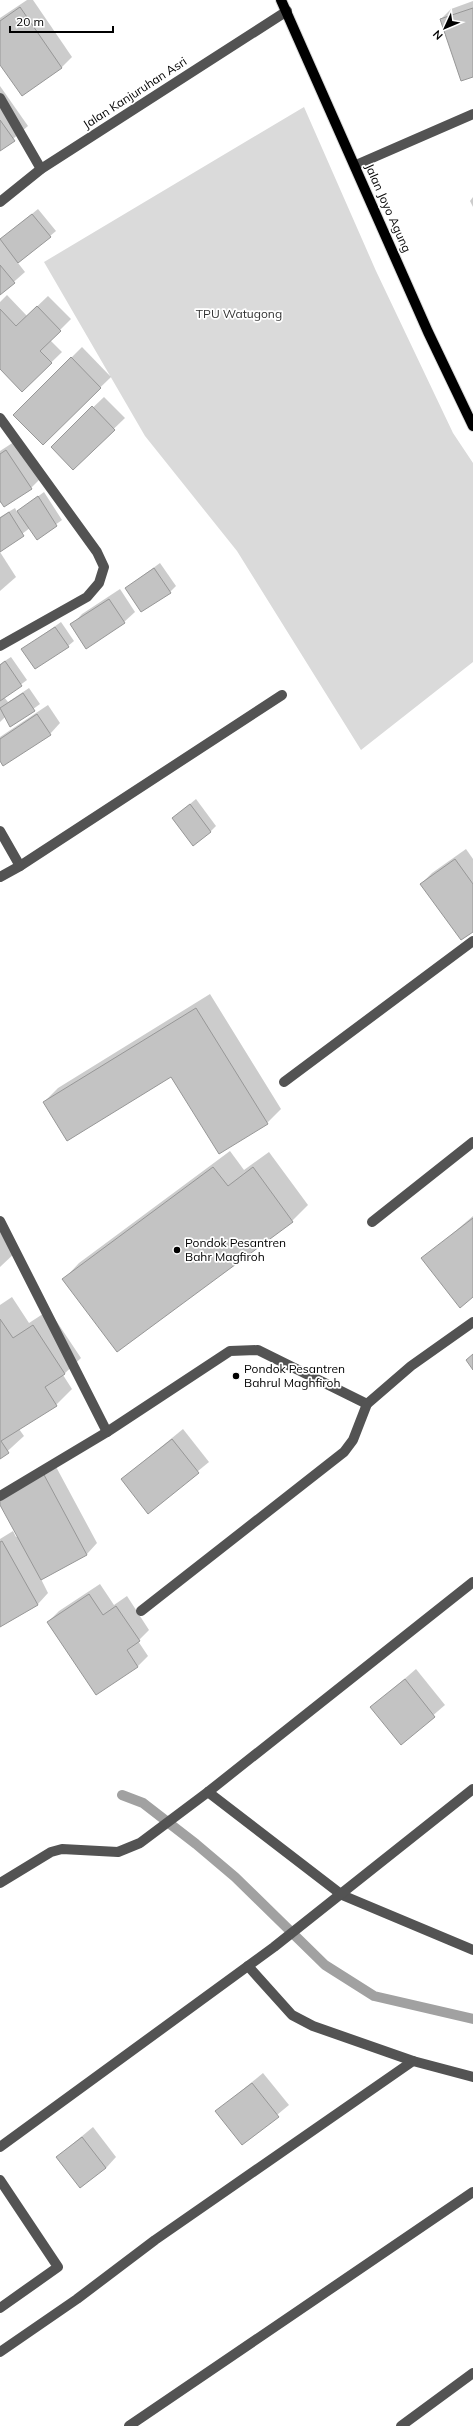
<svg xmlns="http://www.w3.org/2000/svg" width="473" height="2426" font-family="Mulish,sans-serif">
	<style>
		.green { fill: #dadada }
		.shadow { fill: #0003 }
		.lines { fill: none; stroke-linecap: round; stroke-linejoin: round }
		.stream { stroke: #a1a1a1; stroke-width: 10 }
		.building { fill: #c3c3c3; stroke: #979797 }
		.major-casing { stroke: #dbdbdb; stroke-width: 12 }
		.minor { stroke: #535353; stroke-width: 10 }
		.major { stroke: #000; stroke-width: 10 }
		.poi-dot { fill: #000; stroke: #fff; stroke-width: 1.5 }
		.labels { text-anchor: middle; stroke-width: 3.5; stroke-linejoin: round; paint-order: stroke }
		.street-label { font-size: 12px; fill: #000; stroke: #fff }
		.park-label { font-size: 12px; fill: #313131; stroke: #fff }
		.poi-label { font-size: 12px; fill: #000; stroke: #fff; text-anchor: start }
	</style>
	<rect width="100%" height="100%" fill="#fff"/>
	<path class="green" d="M304,107L376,271L453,433L473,463V662L361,750L237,551L145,436L44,262Z"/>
	<g class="shadow">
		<path d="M27,0H33L72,57L62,67L22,95L0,63V18Z"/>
		<path d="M473,1V76L441,19L451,9Z"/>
		<path d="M0,86L28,126L0,150Z"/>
		<path d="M473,197V207L470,201Z"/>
		<path d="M38,209L56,231L18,263L25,272L0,294V240Z"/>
		<path d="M7,295L27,316L48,296L71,319L50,340L62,352L22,391L0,368V302Z"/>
		<path d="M82,347L111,377L43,443L14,415Z"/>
		<path d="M104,397L125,418L73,468L63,436Z"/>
		<path d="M17,440L42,477L31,488L0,503V451Z"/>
		<path d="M44,492L62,520L37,538L30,528L0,550V517L15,508L17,512Z"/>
		<path d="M0,552L16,577L0,591Z"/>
		<path d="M160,563L176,586L170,592L126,588Z"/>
		<path d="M120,589L135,612L124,622L72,625L82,614Z"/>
		<path d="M61,622L74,641L68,646L23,649Z"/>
		<path d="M11,657L27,680L4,697L8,702L29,688L40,704L10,726L5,717L0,722V664Z"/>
		<path d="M48,705L60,723L50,734L0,759V737Z"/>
		<path d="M196,799L216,826L210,832L173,818Z"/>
		<path d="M466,849L473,859V931L421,884L432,873Z"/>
		<path d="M210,994L281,1109L267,1123L172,1076L44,1102L58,1088Z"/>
		<path d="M230,1151L244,1170L269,1152L308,1205L292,1221L64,1279L79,1263Z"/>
		<path d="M473,1216V1296L423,1259Z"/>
		<path d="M0,1221L18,1250L0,1267Z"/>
		<path d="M12,1297L29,1323L49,1310L81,1358L63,1375L72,1389L56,1405L19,1429L24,1436L0,1458V1305Z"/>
		<path d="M183,1429L209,1462L148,1512L122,1479Z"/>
		<path d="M54,1463L97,1543L87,1554L41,1579L48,1593L38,1604L0,1625V1539L13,1531L16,1537L18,1536L0,1502Z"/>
		<path d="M100,1584L114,1605L127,1596L149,1630L138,1641L148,1656L138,1666L96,1694L48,1622L59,1611Z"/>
		<path d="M416,1669L445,1705L401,1743L372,1707Z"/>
		<path d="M263,2073L289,2105L242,2144L217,2111Z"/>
		<path d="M93,2127L116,2157L106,2168L57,2157Z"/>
	</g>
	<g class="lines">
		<path class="stream" d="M122,1795L143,1803L196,1844L235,1877L325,1965L374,1996L473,2019"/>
	</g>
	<g class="building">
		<path d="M20,7L62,68L22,96L0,65V21Z"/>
		<path d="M473,8V77L461,81L440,19Z"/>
		<path d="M0,120L15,141L0,151Z"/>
		<path d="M32,214L51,237L18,263L0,239Z"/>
		<path d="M0,265L15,283L0,295Z"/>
		<path d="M37,306L61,331L40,351L52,363L22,392L0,369V309L16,326Z"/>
		<path d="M71,357L101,388L43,445L13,415Z"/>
		<path d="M92,406L115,430L73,470L51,447Z"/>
		<path d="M6,450L32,489L4,507L0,501V454Z"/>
		<path d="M38,496L57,526L37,540L17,511Z"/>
		<path d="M9,512L24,536L0,552V518Z"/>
		<path d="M154,568L171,593L141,612L125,588Z"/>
		<path d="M109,599L125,623L86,649L70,624Z"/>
		<path d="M55,627L69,647L35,669L21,649Z"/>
		<path d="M5,661L22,686L0,701V665Z"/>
		<path d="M23,693L35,711L10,727L0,708Z"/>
		<path d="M37,714L51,735L3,766L0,761V739Z"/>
		<path d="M190,804L211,832L193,846L172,818Z"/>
		<path d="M455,859L473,884V932L461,940L420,884Z"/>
		<path d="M196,1008L268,1124L219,1154L171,1077L67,1141L43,1102Z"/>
		<path d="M213,1167L228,1186L253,1167L293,1222L117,1352L62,1279Z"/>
		<path d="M473,1218V1297L460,1308L421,1258Z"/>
		<path d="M0,1319L13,1338L33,1325L65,1374L45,1387L57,1406L1,1441L9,1453L0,1459Z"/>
		<path d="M473,1354V1370L466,1360Z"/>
		<path d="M172,1439L199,1473L148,1514L121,1479Z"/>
		<path d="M43,1473L87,1555L41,1580L0,1505V1497Z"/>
		<path d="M2,1541L38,1605L0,1627V1542Z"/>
		<path d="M89,1594L103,1615L116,1606L140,1641L127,1650L138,1667L96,1695L47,1622Z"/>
		<path d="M405,1679L435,1717L401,1745L370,1707Z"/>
		<path d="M252,2083L279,2117L242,2145L215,2111Z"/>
		<path d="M82,2137L106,2168L80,2188L56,2157Z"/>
	</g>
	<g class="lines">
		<defs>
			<path id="major" d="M281,0L428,332L473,426"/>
		</defs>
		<use href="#major" class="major-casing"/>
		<g class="minor">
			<path d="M0,98L41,169"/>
			<path d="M356,165L473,114"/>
			<path d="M0,202L41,169L287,11"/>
			<path d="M0,418L97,552L104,567L99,583L87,597L0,646"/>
			<path d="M0,831L20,866L0,877"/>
			<path d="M20,866L282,695"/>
			<path d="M284,1082L473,941"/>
			<path d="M0,1221L107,1432"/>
			<path d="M372,1222L473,1142"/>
			<path d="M0,1496L107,1432L230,1351L258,1350L367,1404"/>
			<path d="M141,1611L344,1452L353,1440L367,1404L411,1366L473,1322"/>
			<path d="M208,1792L342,1895L473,1950"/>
			<path d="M0,1883L51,1852L62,1849L118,1852L140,1843L208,1792L473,1582"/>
			<path d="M248,1966L292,2015L313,2026L413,2061L473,2077"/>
			<path d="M0,2147L274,1947L473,1789"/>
			<path d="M0,2180L58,2267L0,2308"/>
			<path d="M0,2352L77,2299L155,2240L413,2061"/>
			<path d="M129,2426L473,2192"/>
			<path d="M401,2426L473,2373"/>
		</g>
		<use href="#major" class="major"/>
	</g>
	<g class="poi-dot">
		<circle cx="177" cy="1250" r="4"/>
		<circle cx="236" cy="1376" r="4"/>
	</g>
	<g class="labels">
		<g class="street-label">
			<text transform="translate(135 93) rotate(-33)" y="4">Jalan Kanjuruhan Asri</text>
			<text transform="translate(388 208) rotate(66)" y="4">Jalan Joyo Agung</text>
		</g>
		<g class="park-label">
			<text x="239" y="318">TPU Watugong</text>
		</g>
		<g class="poi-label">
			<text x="185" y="1247">Pondok Pesantren<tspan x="185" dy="14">Bahr Magfiroh</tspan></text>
			<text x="244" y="1373">Pondok Pesantren<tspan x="244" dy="14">Bahrul Maghfiroh</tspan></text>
		</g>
	</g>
	<g transform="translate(445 28) rotate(226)" stroke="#ffffff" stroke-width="3" paint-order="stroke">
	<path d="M0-3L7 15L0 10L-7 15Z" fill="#000000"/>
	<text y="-6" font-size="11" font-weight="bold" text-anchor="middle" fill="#000000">N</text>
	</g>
	<path d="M10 26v6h103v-6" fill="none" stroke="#000000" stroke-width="2"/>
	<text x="16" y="26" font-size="12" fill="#000000" stroke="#ffffff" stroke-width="3" paint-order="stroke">20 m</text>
</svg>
